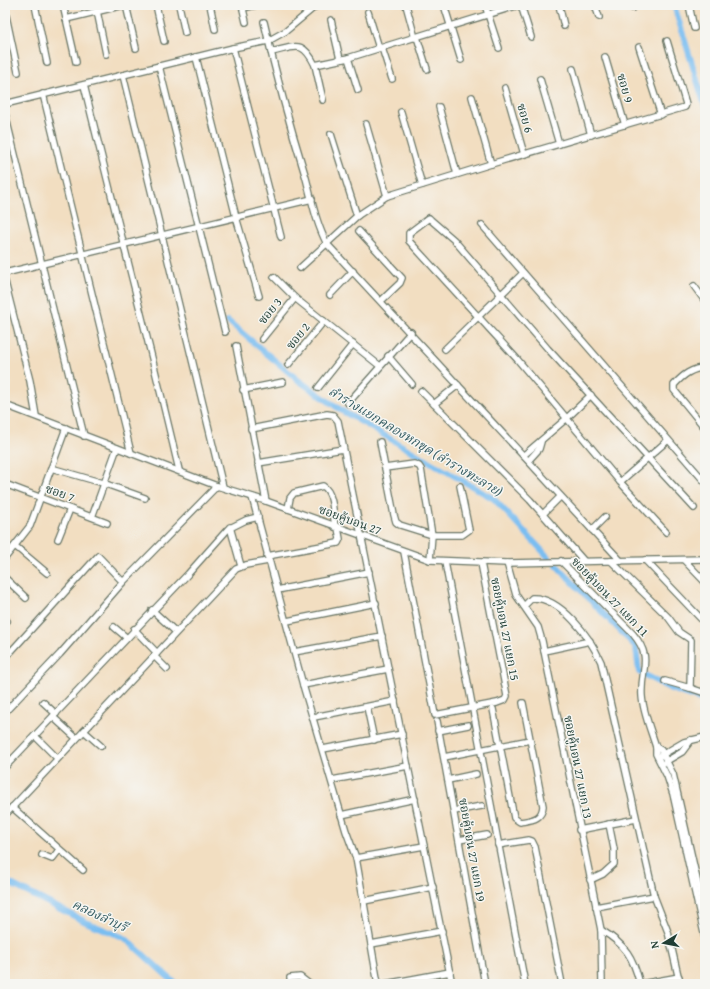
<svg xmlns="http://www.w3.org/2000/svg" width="710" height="989" font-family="'Gentium Book Plus','Noto Serif Thai',serif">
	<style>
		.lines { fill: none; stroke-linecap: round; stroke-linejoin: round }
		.canal { stroke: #7abef1; stroke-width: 6 }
		.minor-casing { stroke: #697565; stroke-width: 8 }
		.minor { stroke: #fff; stroke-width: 5.5 }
		.labels { text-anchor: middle; stroke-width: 3; stroke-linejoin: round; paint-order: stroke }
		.street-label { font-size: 12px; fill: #1f3d34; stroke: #f6f6f2 }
		.water-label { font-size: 13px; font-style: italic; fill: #365d63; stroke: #f6f6f2 }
	</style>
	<rect width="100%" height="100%" fill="#f6f6f2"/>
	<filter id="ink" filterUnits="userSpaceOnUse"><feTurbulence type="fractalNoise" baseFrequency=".025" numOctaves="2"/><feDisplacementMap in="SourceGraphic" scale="8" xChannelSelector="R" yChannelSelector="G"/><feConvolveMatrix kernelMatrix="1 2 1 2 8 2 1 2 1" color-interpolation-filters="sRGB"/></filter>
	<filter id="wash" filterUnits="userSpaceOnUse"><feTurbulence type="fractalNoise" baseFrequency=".012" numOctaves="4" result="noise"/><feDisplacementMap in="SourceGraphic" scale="16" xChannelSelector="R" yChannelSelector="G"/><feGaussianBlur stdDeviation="0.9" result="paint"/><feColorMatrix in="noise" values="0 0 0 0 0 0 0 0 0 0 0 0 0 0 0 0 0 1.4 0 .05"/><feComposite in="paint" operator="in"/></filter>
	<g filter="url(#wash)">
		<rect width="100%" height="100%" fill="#f2dec1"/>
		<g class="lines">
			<g class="canal">
				<path d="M674,5L705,106"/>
				<path d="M228,321L298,380L344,412L494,499L549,558"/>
				<path d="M557,566L636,647L639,672L673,690L705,701"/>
				<path d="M5,881L88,923L125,938L176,984"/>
			</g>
		</g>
	</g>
	<g filter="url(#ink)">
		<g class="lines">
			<defs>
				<g id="minor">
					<path d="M35,5L47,63"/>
					<path d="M63,5L76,62"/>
					<path d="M126,5L136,48"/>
					<path d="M156,5L164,41"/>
					<path d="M179,5L185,33"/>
					<path d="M210,5L215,29"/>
					<path d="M242,5L246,22"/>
					<path d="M406,5L415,38"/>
					<path d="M444,5L461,60"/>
					<path d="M485,5L499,48"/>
					<path d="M521,5L531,37"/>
					<path d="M559,5L564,26"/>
					<path d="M595,5L599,17"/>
					<path d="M633,5V8"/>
					<path d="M689,5L694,28"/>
					<path d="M243,8L256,5"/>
					<path d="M5,11L18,72"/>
					<path d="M97,11L106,54"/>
					<path d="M368,12L379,48"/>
					<path d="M66,19L124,5"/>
					<path d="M331,20L340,59"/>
					<path d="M264,22C276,75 290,126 306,178C312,201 316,223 327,244L621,561"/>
					<path d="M417,37L427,69"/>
					<path d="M639,47L661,115"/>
					<path d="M233,48L281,237"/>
					<path d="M382,48L392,79"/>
					<path d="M271,52C296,47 302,39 315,65L348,58L519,5"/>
					<path d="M196,57L236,217L259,296"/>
					<path d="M605,57L625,125"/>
					<path d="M348,58L358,90"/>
					<path d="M315,65L323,100"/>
					<path d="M159,66L225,332"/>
					<path d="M573,69L591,135"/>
					<path d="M123,75L223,487"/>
					<path d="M540,79L559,144"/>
					<path d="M84,85C115,213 149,341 179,470"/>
					<path d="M505,88L524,154"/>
					<path d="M43,94L131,453"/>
					<path d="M472,97L491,164"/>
					<path d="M5,104L233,48L268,41L286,31L317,5"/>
					<path d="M439,107L457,174"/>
					<path d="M401,112L422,185"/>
					<path d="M5,114L84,436"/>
					<path d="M366,124L387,196"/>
					<path d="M331,134L357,216"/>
					<path d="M482,225L705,482"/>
					<path d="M359,231L402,278L400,283L381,301"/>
					<path d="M300,268L357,216L387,196L491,164L685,107L686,104L667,41"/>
					<path d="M5,273L312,199"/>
					<path d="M274,277L295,298L380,366"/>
					<path d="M5,282L30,381L36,416"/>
					<path d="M694,286L705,301"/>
					<path d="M330,295L353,271"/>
					<path d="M262,339L295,298"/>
					<path d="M236,346L266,501"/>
					<path d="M445,349L523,273"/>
					<path d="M388,356L412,384"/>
					<path d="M288,365L324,321"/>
					<path d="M705,368C692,368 683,375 674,385V390L705,428"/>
					<path d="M318,388L353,344"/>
					<path d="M243,390L283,382"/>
					<path d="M421,391L530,500L584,561"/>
					<path d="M348,403L411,332"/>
					<path d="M434,404L458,385"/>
					<path d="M5,405L217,486L266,501L430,560L507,563L705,559"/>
					<path d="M251,429L327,414L333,415L338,421L452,984"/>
					<path d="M380,442L394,515L396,522L400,525L432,535H462L469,530L460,486"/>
					<path d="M524,455L566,419L591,395"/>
					<path d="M529,460L539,449L541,442"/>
					<path d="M258,463L343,449"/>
					<path d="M51,468L103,483L145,498"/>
					<path d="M385,468L414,464L419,466L421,469L432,535L430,560"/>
					<path d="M620,482L667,441"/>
					<path d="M5,484L107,523"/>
					<path d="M252,497L303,685L346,831L356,858L378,984"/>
					<path d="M288,509L290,498L294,493L323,486C334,493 333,515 335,527"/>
					<path d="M543,514L560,497"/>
					<path d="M92,517L117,448"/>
					<path d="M230,527L241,566"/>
					<path d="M592,530L605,517"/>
					<path d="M666,532L620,482L517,359L409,241V233L429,218L431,220L454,240L548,349L694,508"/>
					<path d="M58,539L70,509"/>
					<path d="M15,546L47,573"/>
					<path d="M404,552L435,715L497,703L505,700L507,696L481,563"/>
					<path d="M267,556L338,543L340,539L338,528"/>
					<path d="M5,558L30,526L66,428"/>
					<path d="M645,560L705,623"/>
					<path d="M684,560L705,582"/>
					<path d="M561,561L633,634C654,659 640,669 642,696C643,712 651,731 656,747V754L667,776L673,794L705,938"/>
					<path d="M611,561L668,617L679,632L691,640L690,688L665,681"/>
					<path d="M445,562L525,984"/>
					<path d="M507,563L516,595L538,627L542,641L601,930L602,984"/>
					<path d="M5,578L26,598"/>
					<path d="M277,590L369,572"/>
					<path d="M524,606L532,598C561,597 590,637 601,662L654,896L668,932L680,984"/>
					<path d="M152,610L176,632"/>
					<path d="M5,619L7,621"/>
					<path d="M287,621L376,603"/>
					<path d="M114,627L127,638"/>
					<path d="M134,629L157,653"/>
					<path d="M544,651L590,641"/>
					<path d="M294,652L382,636"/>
					<path d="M154,656L167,669"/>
					<path d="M5,658L98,556L123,582"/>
					<path d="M303,685L388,669"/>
					<path d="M690,688L705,693"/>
					<path d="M43,702L56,714"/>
					<path d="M367,707L374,740"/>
					<path d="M493,709L514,818L520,822C531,820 542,820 543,806L523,703"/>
					<path d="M5,712L60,654L123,582L217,486"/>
					<path d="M53,717L76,738"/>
					<path d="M314,717L395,701"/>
					<path d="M437,721L485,984"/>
					<path d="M84,731L101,746"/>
					<path d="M438,731L468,725"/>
					<path d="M35,736L57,758"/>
					<path d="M656,747L661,750L673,774L705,915"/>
					<path d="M323,749L402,734"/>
					<path d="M660,756L684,742L705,737"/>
					<path d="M444,757L530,740"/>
					<path d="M665,762L682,752L691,740"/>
					<path d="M5,767L188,574L228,529L246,520L258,517"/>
					<path d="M332,780L408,766"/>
					<path d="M448,780L476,774"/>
					<path d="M12,807L83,870"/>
					<path d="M454,811L482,806"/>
					<path d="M5,815L236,569L246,565L268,561"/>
					<path d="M341,815L415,799"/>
					<path d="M579,830L636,819"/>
					<path d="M459,840L487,835"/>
					<path d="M498,845L529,840L532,841L535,847L562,984"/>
					<path d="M42,855L52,859L59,850"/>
					<path d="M356,858L424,846"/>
					<path d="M590,880L603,874L614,864V849L609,824"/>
					<path d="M364,901L433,887"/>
					<path d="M596,907L654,896"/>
					<path d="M601,930C626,945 633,957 640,984"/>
					<path d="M371,944L442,931"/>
					<path d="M290,978L300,977L309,984"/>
					<path d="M385,984L450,972"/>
					<path d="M641,984L679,977"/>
				</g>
			</defs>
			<use href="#minor" class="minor-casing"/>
			<use href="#minor" class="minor"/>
		</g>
	</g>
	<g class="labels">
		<g class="street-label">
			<text transform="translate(625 88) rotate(74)" y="4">ซอย 9</text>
			<text transform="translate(525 118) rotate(74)" y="4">ซอย 6</text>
			<text transform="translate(270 311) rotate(-51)" y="4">ซอย 3</text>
			<text transform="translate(298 336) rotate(-51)" y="4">ซอย 2</text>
			<text transform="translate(60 493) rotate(20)" y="4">ซอย 7</text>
			<text transform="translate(350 520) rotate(20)" y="4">ซอยคู้บอน 27</text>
			<text transform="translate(610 597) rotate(46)" y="4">ซอยคู้บอน 27 แยก 11</text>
			<text transform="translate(505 629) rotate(79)" y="4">ซอยคู้บอน 27 แยก 15</text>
			<text transform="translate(578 767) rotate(79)" y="4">ซอยคู้บอน 27 แยก 13</text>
			<text transform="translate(472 850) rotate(80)" y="4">ซอยคู้บอน 27 แยก 19</text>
		</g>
		<g class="water-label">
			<text transform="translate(416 441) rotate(31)" y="5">ลำรางแยกคลองหกขุด (ลำรางทะลาย)</text>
			<text transform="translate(100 915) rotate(25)" y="5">คลองลำบุรี</text>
		</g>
	</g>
	<rect width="710" height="989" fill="none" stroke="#f6f6f2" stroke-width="20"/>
	<g transform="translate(664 943) rotate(260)" stroke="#f6f6f2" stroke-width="3" paint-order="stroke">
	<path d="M0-3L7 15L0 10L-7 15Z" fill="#1f3d34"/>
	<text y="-6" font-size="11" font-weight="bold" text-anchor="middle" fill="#1f3d34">N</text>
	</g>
</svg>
